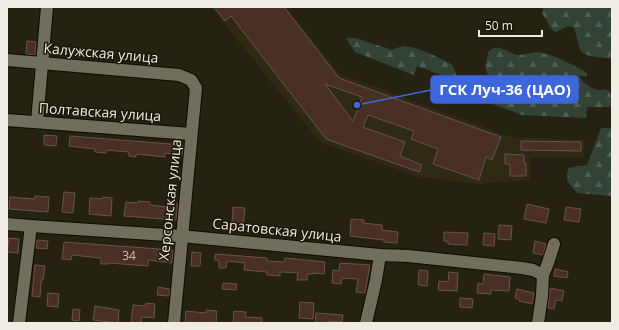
<svg xmlns="http://www.w3.org/2000/svg" width="619" height="330" font-family="'Open Sans',sans-serif">
	<style>
		.built { fill: #2f2a14 }
		.forest { fill: url(#forest-firs) }
		.building { fill: #4a2f27; stroke: #66534d; fill-rule: evenodd }
		.lines { fill: none; stroke-linecap: round; stroke-linejoin: round }
		.minor-casing { stroke: #0e0b01; stroke-width: 14 }
		.minor { stroke: #726e5d; stroke-width: 12 }
		.labels { text-anchor: middle; stroke-width: 3; stroke-linejoin: round; paint-order: stroke }
		.number-label { font-size: 12px; fill: #c6bdb4 }
		.street-label { font-size: 14px; fill: #efece3; stroke: #1c1809 }
		.leader { fill: none; stroke: #3c66da; stroke-width: 1.5 }
		.callout-dot { fill: #3c66da; stroke: #1c1809; stroke-width: 1.5 }
		.callout { fill: #3c66da; stroke: #3c66da; stroke-width: 1.5 }
		.callout-label { font-size: 15px; text-anchor: middle; font-weight: bold; fill: #fff }
	</style>
	<defs>
		<pattern id="forest-firs" width="22" height="20" patternUnits="userSpaceOnUse"><rect width="22" height="20" fill="#324336"/><path d="M5 1l3.5 6h-7zM16 11l3.5 6h-7z" fill="#505e53"/></pattern>
	</defs>
	<rect width="100%" height="100%" fill="#252213"/>
	<path class="built" d="M211,7H286L338,73L511,137L585,140L583,158H531L530,180L478,184L418,177L320,142Z"/>
	<g class="forest">
		<path d="M543,7H586L588,9L592,7H612V59L590,56L581,52L574,28L569,26L556,32L552,30L542,13Z"/>
		<path d="M346,38H355L392,50C395,49 398,47 401,47C415,44 438,58 451,64L454,68L457,78L474,87L482,85H491L494,82C482,69 486,68 488,52C499,41 508,55 519,55C525,55 532,52 538,52C555,55 571,64 586,72L587,76H579C584,84 595,93 606,89C612,93 612,100 612,107H587L586,118L522,115L447,87L449,78L417,66L414,75L355,52Z"/>
		<path d="M601,128H612V196L577,193L567,181L568,168L587,165Z"/>
	</g>
	<g class="building">
		<path d="M214,7H284L339,78L501,137L492,160L486,157L479,180L433,164L438,149L411,139L414,131L368,115L363,127L405,142L400,156L422,165L419,172L326,139L231,16L225,21ZM325,84L362,97L353,121Z"/>
		<path d="M27,41L36,42L35,55L26,54Z"/>
		<path d="M44,135L57,136L56,146L44,145Z"/>
		<path d="M70,136L183,145L182,155L165,153V157L136,154V157L129,156V152L106,150V153L95,152V149L69,146Z"/>
		<path d="M521,141L581,142V151L521,150Z"/>
		<path d="M505,154L524,155V163H526V176H510V164H505Z"/>
		<path d="M64,192L75,193L73,213L62,212Z"/>
		<path d="M35,196L49,197L48,212L9,209L10,197L35,199Z"/>
		<path d="M103,197L112,198L111,216L89,214L90,198L103,199Z"/>
		<path d="M138,201L150,202V205L169,207L170,204H178L176,220L124,216L126,202L138,203Z"/>
		<path d="M527,204L549,209L546,223L524,219Z"/>
		<path d="M233,207L245,208L243,226H232Z"/>
		<path d="M566,207L581,209L579,222L564,220Z"/>
		<path d="M351,219L364,220L363,223L382,225V230L398,232L397,243L384,242V240L350,236Z"/>
		<path d="M499,225L512,226L511,240L498,239Z"/>
		<path d="M444,232L468,233L467,245L448,244V241H444Z"/>
		<path d="M484,233L495,234L494,246L483,245Z"/>
		<path d="M9,238L19,239L18,253L7,252Z"/>
		<path d="M37,240L48,241L47,249L36,248Z"/>
		<path d="M535,241L546,244L543,255L533,253Z"/>
		<path d="M64,242L173,250L172,263L148,260V266L109,263V264H101V258L72,255L71,260L62,259Z"/>
		<path d="M192,252L201,253L200,266H191Z"/>
		<path d="M215,254L267,258V261L284,262L285,258L325,262L324,274L313,273V274H307V280H297L298,273L280,272V276L267,275V272L244,270L245,263L227,261L226,268H219V261L215,260Z"/>
		<path d="M340,263L370,265L365,293L356,292L358,279L342,278L341,284L332,283L333,270L339,271Z"/>
		<path d="M35,265L45,266L43,280H41L40,297L32,296Z"/>
		<path d="M555,269L568,272L567,278L554,276Z"/>
		<path d="M419,270L428,271L427,286L418,285Z"/>
		<path d="M449,272L458,273L457,291L438,290L439,281L448,282Z"/>
		<path d="M484,274L510,277L509,291L491,290V294L477,293L478,283L483,284Z"/>
		<path d="M223,283L237,284L236,290L222,289Z"/>
		<path d="M158,287L170,289L169,296L157,295Z"/>
		<path d="M550,288L564,291L562,301L556,300L554,309L548,308Z"/>
		<path d="M517,289L534,293L532,304L519,301V299L515,298Z"/>
		<path d="M48,293L59,294L58,307L47,306Z"/>
		<path d="M460,298L473,299L472,308L460,307Z"/>
		<path d="M300,302L314,303L313,319L299,318Z"/>
		<path d="M146,303L155,304L154,318L142,317L141,323H131L133,305L145,306Z"/>
		<path d="M95,306L119,310L118,323L93,320Z"/>
		<path d="M73,309L80,310L79,321L72,320Z"/>
		<path d="M206,310L217,311L216,323H185L186,311L206,313Z"/>
		<path d="M234,311L246,312L245,317L262,318V323H233Z"/>
		<path d="M316,313L343,315L342,322L329,321V323H315Z"/>
	</g>
	<g class="lines">
		<defs>
			<g id="minor">
				<path d="M7,60L179,75L191,80L196,88L174,323"/>
				<path d="M7,120L191,134"/>
				<path d="M37,122L47,7"/>
				<path d="M7,224L31,226L181,236L380,255L408,256L522,268L533,270L543,275"/>
				<path d="M19,323L31,226"/>
				<path d="M366,323L376,280L380,255"/>
				<path d="M538,323L542,296L543,275L548,263L554,244"/>
			</g>
		</defs>
		<use href="#minor" class="minor-casing"/>
		<use href="#minor" class="minor"/>
	</g>
	<g class="labels">
		<g class="number-label">
			<text x="129" y="260">34</text>
		</g>
		<g class="street-label">
			<text transform="translate(101 53) rotate(5)" y="5">Калужская улица</text>
			<text transform="translate(100 112) rotate(4)" y="5">Полтавская улица</text>
			<text transform="translate(170 200) rotate(-84)" y="5">Херсонская улица</text>
			<text transform="translate(277 230) rotate(6)" y="5">Саратовская улица</text>
		</g>
	</g>
	<path class="leader" d="M357 105L431 90"/>
	<circle class="callout-dot" cx="357" cy="105" r="4"/>
	<rect class="callout" x="431" y="76" width="147" height="27" rx="4"/>
	<g class="callout-label">
		<text x="505" y="95">ГСК Луч-36 (ЦАО)</text>
	</g>
	<rect width="619" height="330" fill="none" stroke="#efece3" stroke-width="16"/>
	<path d="M479 30v6h63v-6" fill="none" stroke="#efece3" stroke-width="2"/>
	<text x="485" y="30" font-size="12" fill="#efece3" stroke="#1c1809" stroke-width="3" paint-order="stroke">50 m</text>
</svg>
